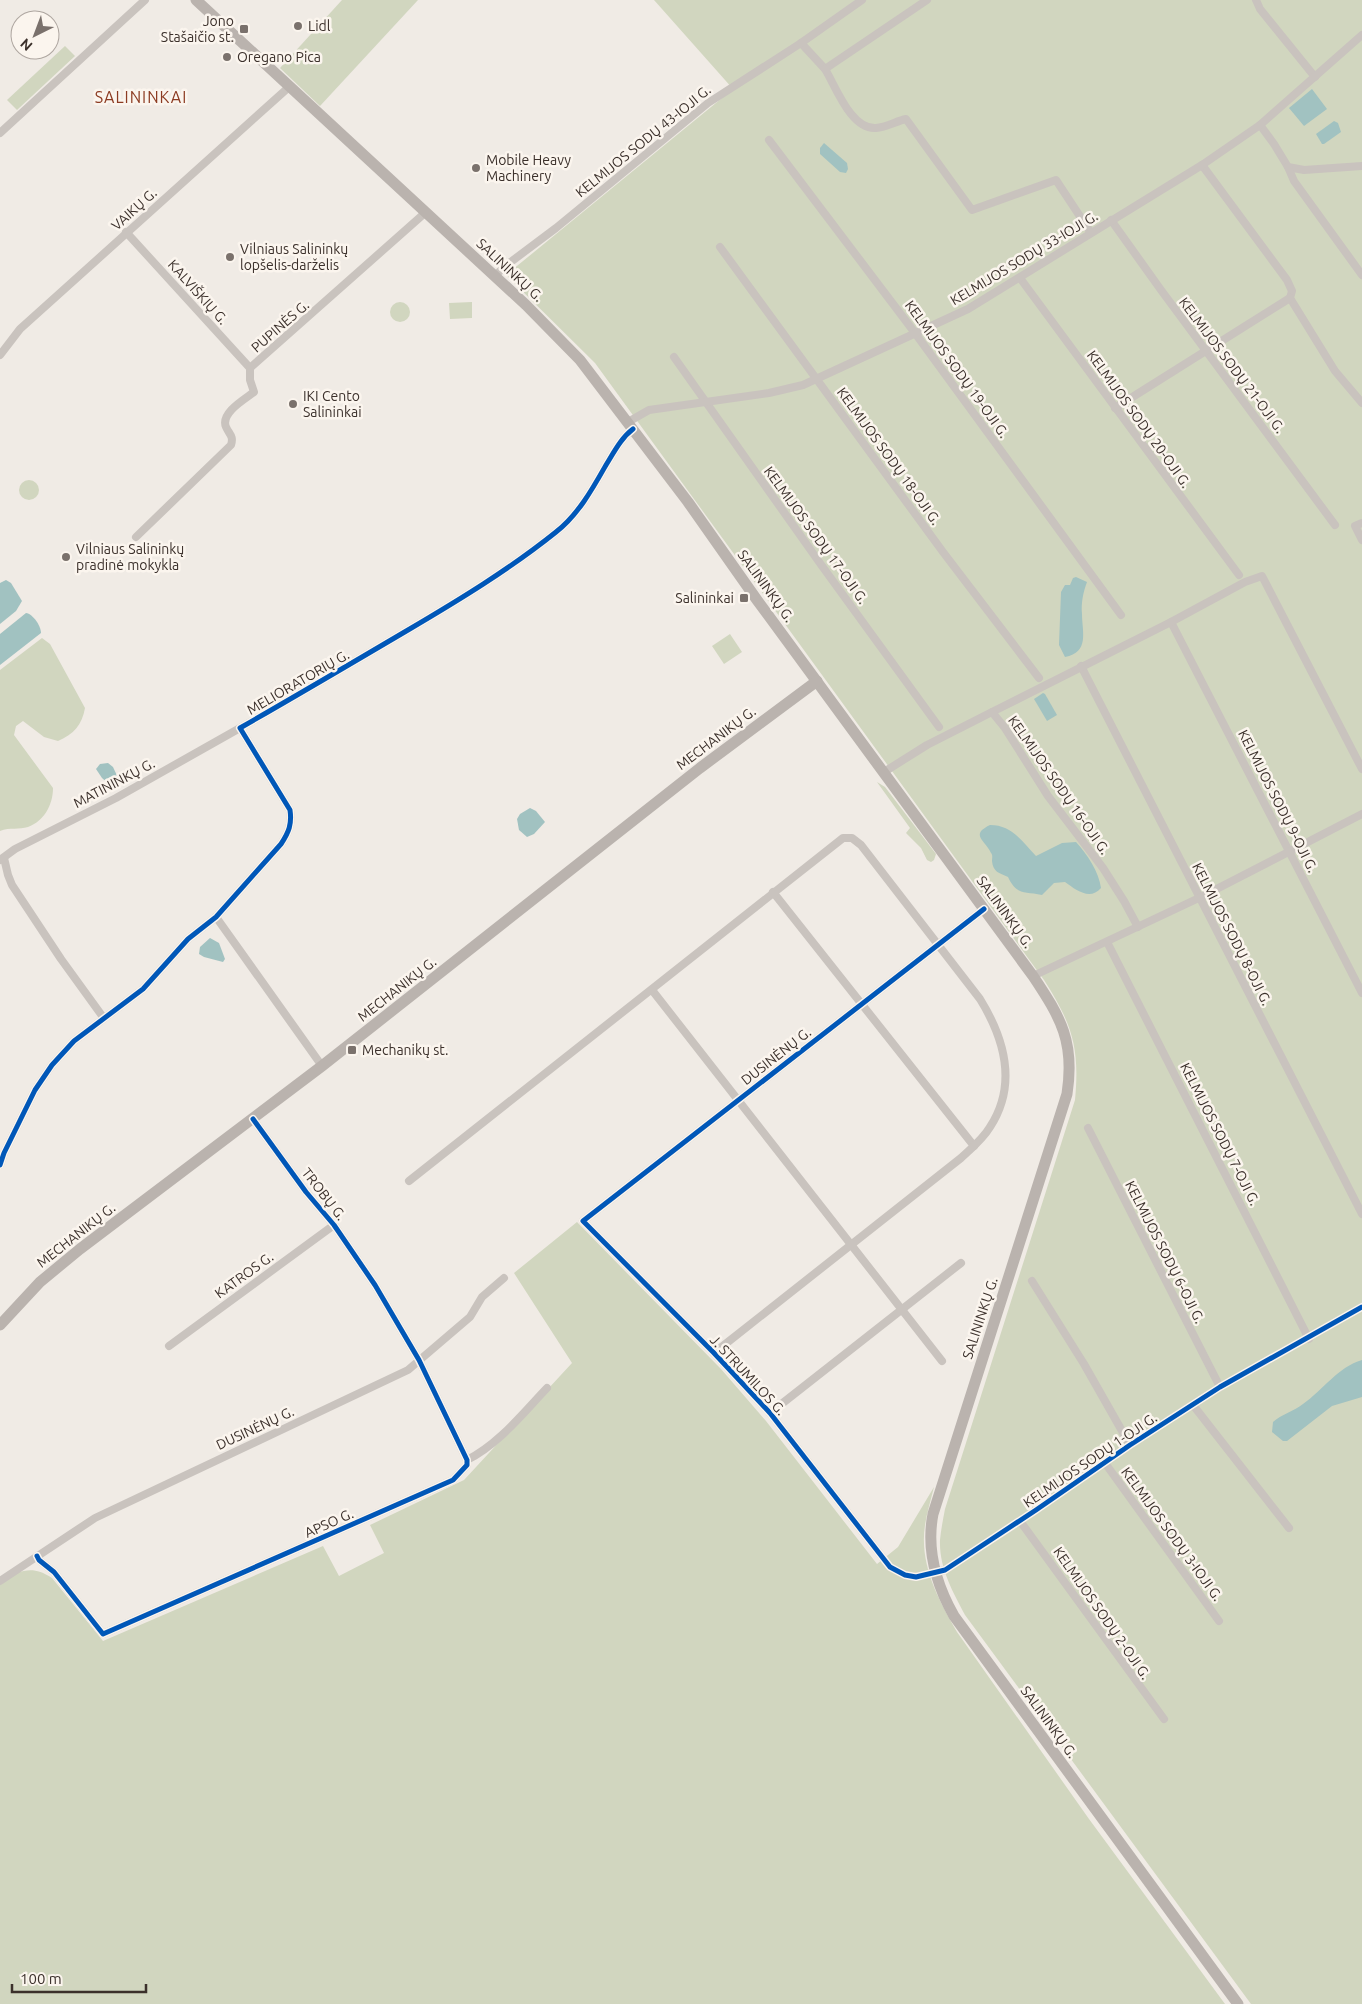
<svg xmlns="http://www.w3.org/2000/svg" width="1362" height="2004" font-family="Ubuntu,sans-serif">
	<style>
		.green { fill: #d1d6bf }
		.water { fill: #a1c2c1 }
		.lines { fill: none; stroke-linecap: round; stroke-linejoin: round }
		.street { stroke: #c9c3be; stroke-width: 8 }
		.secondary { stroke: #bab3ae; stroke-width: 11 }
		.cycleway-casing { stroke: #fbf5ee; stroke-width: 8 }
		.cycleway { stroke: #0057b8; stroke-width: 5 }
		.poi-dot { fill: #7a716c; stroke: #fbf5ee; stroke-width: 2 }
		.labels { text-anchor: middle; stroke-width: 5; stroke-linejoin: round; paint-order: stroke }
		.poi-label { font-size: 14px; fill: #3b302b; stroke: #fbf5ee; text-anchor: start }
		.street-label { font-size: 14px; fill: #3b302b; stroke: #fbf5ee }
		.quarter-label { font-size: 16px; letter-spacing: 1px; fill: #8c3b22; stroke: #fbf5ee }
	</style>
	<rect width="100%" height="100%" fill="#f0ebe5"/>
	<g class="green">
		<path d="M342,0H418L320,106L280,68Z"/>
		<path d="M654,0H1362V2004H1251L965,1615C953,1592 939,1568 940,1540C941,1530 943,1519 945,1509L1075,1100C1080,1047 1072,1024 1044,980L595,363L506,275L733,89Z"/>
		<path d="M65,46L75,56L17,110L7,100Z"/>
		<circle cx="400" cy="312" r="10"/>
		<path d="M472,302V318L450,319L449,303Z"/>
		<circle cx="29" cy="490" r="10"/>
		<path d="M730,634L742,652L724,664L712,646Z"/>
		<path d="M42,638L50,644L85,708C82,725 74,734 58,741L44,737L23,721L16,726L14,735L53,788C53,805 44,821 28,827C19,830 10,827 0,831V670Z"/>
		<path d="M877,782L885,787L936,854L934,860L931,862L927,860L921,848L906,833L910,828Z"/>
		<path d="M577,1222L721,1369L766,1421L877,1564L898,1547L934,1487C931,1499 927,1512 925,1525C919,1564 938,1599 957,1632L1089,1819L1225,2004H0V1578C22,1572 31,1564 52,1578L103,1641L323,1546L339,1576L384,1553L370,1525L464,1480L572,1363L514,1273Z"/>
	</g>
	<g class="water">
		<path d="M1312,89L1327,109L1304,126L1289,108Z"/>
		<path d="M1334,121L1338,123L1341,132L1324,144H1322L1316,134Z"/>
		<path d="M824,143L847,163L848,169L846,173L840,172L820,154V148Z"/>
		<path d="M1076,577L1087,582C1083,593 1081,603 1082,614C1082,632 1090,652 1065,657L1059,645L1061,592L1065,585H1070L1073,578Z"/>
		<path d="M6,580L11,583L22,601L16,611L0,624V583Z"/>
		<path d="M26,613C33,614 41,626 41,633L0,665V634Z"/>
		<path d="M1043,693L1045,694L1057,715L1047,721L1034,699Z"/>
		<path d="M108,763L113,767L120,782L118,785L112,787L102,778L96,769L100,764Z"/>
		<path d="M530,808L536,811L545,822L534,834L527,837L519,830L517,819L520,814Z"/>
		<path d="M990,825C1012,825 1022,841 1036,856L1062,843L1076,842C1087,854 1099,872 1101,888C1090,901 1076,890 1065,882L1054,883L1042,895C1025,891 1017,896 1008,877C999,873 993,872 992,861C992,858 993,855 991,853C986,841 969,835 990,825Z"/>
		<path d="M210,938L219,943L225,959L223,962L204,957L199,954L200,947Z"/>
		<path d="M1362,1360V1397L1332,1406L1287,1441H1283L1272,1432L1273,1422C1282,1414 1294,1411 1303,1404C1323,1390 1338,1367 1362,1360Z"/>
	</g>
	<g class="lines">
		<g class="street">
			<path d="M1256,0L1260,9L1315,77"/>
			<path d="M801,43L825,69L927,0"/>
			<path d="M825,69C836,87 851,130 876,128C886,127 897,121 906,119L972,210L1056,180L1091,233"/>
			<path d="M1260,125L1274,144L1288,167L1304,170L1362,166"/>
			<path d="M0,133L145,0"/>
			<path d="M769,140L915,333L1121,615"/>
			<path d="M1202,165L1287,280L1292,291L1290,298L1335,371L1362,403"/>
			<path d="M1288,167L1294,181L1362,275"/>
			<path d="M1111,220L1161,290L1335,525"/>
			<path d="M126,232L250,368"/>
			<path d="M720,247L943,552L1039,678"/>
			<path d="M495,276L504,267L556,228L708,103L801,43L862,0"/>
			<path d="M1020,278L1239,575"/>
			<path d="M0,355L20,329L289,87"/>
			<path d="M674,357L822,566L939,727"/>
			<path d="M1115,408L1290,298"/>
			<path d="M628,422L649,410L769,393L803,385L968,309L1202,165L1260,125L1362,35"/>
			<path d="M1362,523L1355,526L1362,540"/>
			<path d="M136,537L231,445C234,436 229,434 226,427C220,413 245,399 254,392L250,380V368L426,212"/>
			<path d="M1171,622L1362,993"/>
			<path d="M1081,666L1362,1214"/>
			<path d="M992,712L1171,622L1245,582L1262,576L1362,769"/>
			<path d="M884,772L927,745L992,712L1005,728L1048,796L1103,868L1124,901L1138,927"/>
			<path d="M4,858L8,875L12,885L61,959L103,1017"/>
			<path d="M0,860L15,849L116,798L240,728"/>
			<path d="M773,892L974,1146"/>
			<path d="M984,909L583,1221L714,1353L770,1413L890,1567L905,1575L916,1577L945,1570L1036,1510L1130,1445L1220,1387L1362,1307"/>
			<path d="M216,917L322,1066"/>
			<path d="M1107,942L1309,1339"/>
			<path d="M1033,976L1201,897L1362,814"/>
			<path d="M652,990L942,1361"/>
			<path d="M1088,1128L1220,1387"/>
			<path d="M0,1165L4,1153L35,1090L52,1065L74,1041L143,989L188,939L216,917L281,844C289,832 292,824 290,810L240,728C296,696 352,663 408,630C459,600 510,569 556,532C578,515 593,488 606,465C614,452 621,438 633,429"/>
			<path d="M409,1181L843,838H852L861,845L980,999C1004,1038 1018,1084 990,1127C983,1139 972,1148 961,1158L714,1353"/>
			<path d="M1032,1281L1084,1364L1130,1445"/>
			<path d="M169,1346L334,1225"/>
			<path d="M1193,1405L1289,1528"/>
			<path d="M770,1413L961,1263"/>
			<path d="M467,1460C499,1444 523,1413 547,1388"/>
			<path d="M1105,1463L1219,1621"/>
			<path d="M1020,1521L1164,1719"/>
			<path d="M37,1556L39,1560L54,1572L103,1634L453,1480L467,1465V1460L419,1360L375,1285L334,1225L306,1192L253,1119"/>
			<path d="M0,1581L95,1518L408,1370L470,1317L482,1297L504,1278"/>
		</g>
		<g class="secondary">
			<path d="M196,0L526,305L580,360L688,502L757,600L1033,976C1061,1018 1075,1042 1067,1094L933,1514C926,1550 936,1584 954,1616L1238,2004"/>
			<path d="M0,1325L40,1282L80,1249L322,1066L700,768L817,681"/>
		</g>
		<defs>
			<g id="cycleway">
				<path d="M984,909L583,1221L714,1353L770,1413L890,1567L905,1575L916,1577L945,1570L1036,1510L1130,1445L1220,1387L1362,1307"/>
				<path d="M0,1165L4,1153L35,1090L52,1065L74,1041L143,989L188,939L216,917L281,844C289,832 292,824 290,810L240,728C296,696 352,663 408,630C459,600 510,569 556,532C578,515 593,488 606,465C614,452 621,438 633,429"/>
				<path d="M37,1556L39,1560L54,1572L103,1634L453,1480L467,1465V1460L419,1360L375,1285L334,1225L306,1192L253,1119"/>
			</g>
		</defs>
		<use href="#cycleway" class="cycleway-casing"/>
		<use href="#cycleway" class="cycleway"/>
	</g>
	<g class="poi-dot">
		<circle cx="298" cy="26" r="5"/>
		<rect x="239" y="24" width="10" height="10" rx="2.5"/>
		<circle cx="227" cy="57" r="5"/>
		<circle cx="476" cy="168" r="5"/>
		<circle cx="230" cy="257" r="5"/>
		<circle cx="293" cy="404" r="5"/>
		<circle cx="66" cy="557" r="5"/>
		<rect x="739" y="593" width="10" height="10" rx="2.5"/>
		<rect x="347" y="1045" width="10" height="10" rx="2.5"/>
	</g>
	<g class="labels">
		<g class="poi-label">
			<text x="234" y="26" text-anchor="end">Jono<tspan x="234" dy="16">Stašaičio st.</tspan></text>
			<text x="308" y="31">Lidl</text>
			<text x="237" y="62">Oregano Pica</text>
			<text x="486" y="165">Mobile Heavy<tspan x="486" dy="16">Machinery</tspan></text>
			<text x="240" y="254">Vilniaus Salininkų<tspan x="240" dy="16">lopšelis-darželis</tspan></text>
			<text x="303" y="401">IKI Cento<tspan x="303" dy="16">Salininkai</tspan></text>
			<text x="76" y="554">Vilniaus Salininkų<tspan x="76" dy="16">pradinė mokykla</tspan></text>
			<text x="734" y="603" text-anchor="end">Salininkai</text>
			<text x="362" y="1055">Mechanikų st.</text>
		</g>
		<g class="street-label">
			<text transform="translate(643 141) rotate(-39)" y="5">KELMIJOS SODŲ 43-IOJI G.</text>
			<text transform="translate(134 209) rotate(-42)" y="5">VAIKŲ G.</text>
			<text transform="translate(1024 258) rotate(-31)" y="5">KELMIJOS SODŲ 33-IOJI G.</text>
			<text transform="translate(510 270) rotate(43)" y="5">SALININKŲ G.</text>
			<text transform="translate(198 292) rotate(48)" y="5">KALVIŠKIŲ G.</text>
			<text transform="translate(280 326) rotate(-41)" y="5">PUPINĖS G.</text>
			<text transform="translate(1232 365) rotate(53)" y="5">KELMIJOS SODŲ 21-OJI G.</text>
			<text transform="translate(957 369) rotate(54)" y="5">KELMIJOS SODŲ 19-OJI G.</text>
			<text transform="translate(1139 419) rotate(54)" y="5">KELMIJOS SODŲ 20-OJI G.</text>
			<text transform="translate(889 456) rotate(54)" y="5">KELMIJOS SODŲ 18-OJI G.</text>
			<text transform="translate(816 535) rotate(54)" y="5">KELMIJOS SODŲ 17-OJI G.</text>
			<text transform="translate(766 586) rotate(54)" y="5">SALININKŲ G.</text>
			<text transform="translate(298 682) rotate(-30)" y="5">MELIORATORIŲ G.</text>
			<text transform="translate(716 738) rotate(-37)" y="5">MECHANIKŲ G.</text>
			<text transform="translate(114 783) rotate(-28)" y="5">MATININKŲ G.</text>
			<text transform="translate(1059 785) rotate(55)" y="5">KELMIJOS SODŲ 16-OJI G.</text>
			<text transform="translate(1278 801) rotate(63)" y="5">KELMIJOS SODŲ 9-OJI G.</text>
			<text transform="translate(1005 912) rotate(54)" y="5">SALININKŲ G.</text>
			<text transform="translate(1232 934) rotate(63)" y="5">KELMIJOS SODŲ 8-OJI G.</text>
			<text transform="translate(397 989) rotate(-38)" y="5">MECHANIKŲ G.</text>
			<text transform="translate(776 1056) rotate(-38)" y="5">DUSINĖNŲ G.</text>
			<text transform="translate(1220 1134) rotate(63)" y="5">KELMIJOS SODŲ 7-OJI G.</text>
			<text transform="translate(324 1194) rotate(52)" y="5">TROBŲ G.</text>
			<text transform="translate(76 1235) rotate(-38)" y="5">MECHANIKŲ G.</text>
			<text transform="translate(1165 1252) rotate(63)" y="5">KELMIJOS SODŲ 6-OJI G.</text>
			<text transform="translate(244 1275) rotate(-36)" y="5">KATROS G.</text>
			<text transform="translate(980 1318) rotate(-72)" y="5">SALININKŲ G.</text>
			<text transform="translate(748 1375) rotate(47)" y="5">J. STRUMILOS G.</text>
			<text transform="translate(255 1428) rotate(-25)" y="5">DUSINĖNŲ G.</text>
			<text transform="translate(1090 1460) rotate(-34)" y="5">KELMIJOS SODŲ 1-OJI G.</text>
			<text transform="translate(329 1523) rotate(-24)" y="5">APSO G.</text>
			<text transform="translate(1172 1534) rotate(54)" y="5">KELMIJOS SODŲ 3-IOJI G.</text>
			<text transform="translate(1102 1613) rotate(55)" y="5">KELMIJOS SODŲ 2-OJI G.</text>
			<text transform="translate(1049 1722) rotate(54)" y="5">SALININKŲ G.</text>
		</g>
		<g class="quarter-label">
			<text x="141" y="103">SALININKAI</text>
		</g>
	</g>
	<g transform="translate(35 35) rotate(222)"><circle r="24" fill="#fbf5ee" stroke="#aea6a0"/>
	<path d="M0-4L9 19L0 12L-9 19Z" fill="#7a716c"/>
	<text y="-8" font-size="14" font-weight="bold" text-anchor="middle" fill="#3b302b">N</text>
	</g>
	<path d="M12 1984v8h134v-8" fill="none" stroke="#3b302b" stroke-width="2.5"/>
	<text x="20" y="1984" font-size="15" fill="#3b302b" stroke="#fbf5ee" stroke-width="4" paint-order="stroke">100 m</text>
</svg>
